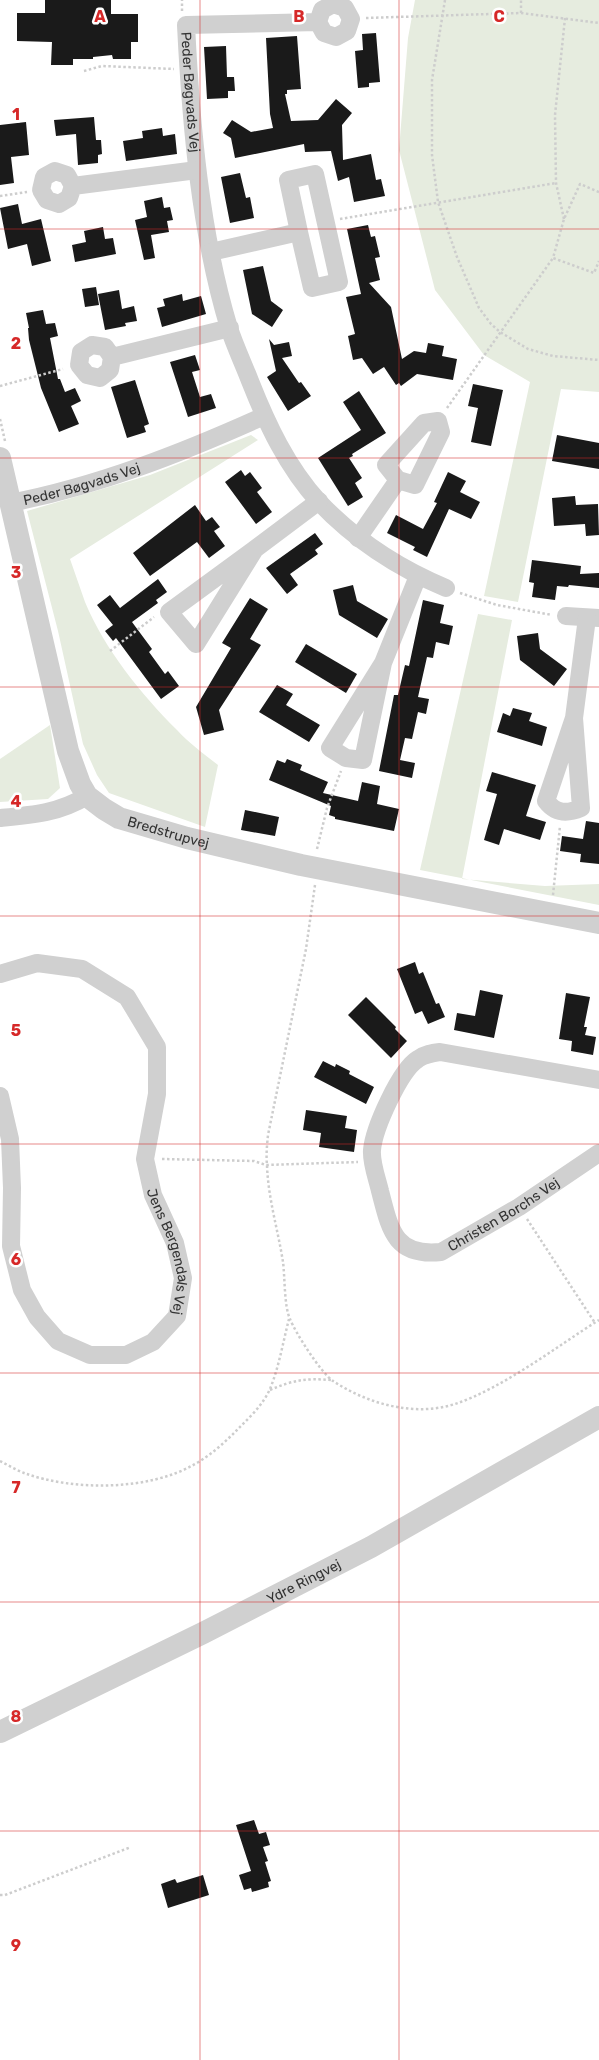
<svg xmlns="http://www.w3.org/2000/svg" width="599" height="2060" viewBox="0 0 599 2060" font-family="Rubik,sans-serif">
<rect width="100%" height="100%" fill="#fff"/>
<g fill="#e6ecdf">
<path d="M415 0H599V392L561 389 518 602 484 596 530 382 484 355 435 290 399 150 408 38Z"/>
<path d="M251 435 258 440 70 559C75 573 80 588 85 602 105 650 141 694 177 730 189 743 204 754 218 765L205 827 109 793 97 775 83 744 58 631 27 511 150 475Z"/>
<path d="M478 614 512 620 462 879 545 886 599 884V905L420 870Z"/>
<path d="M50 725 60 788 48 799 0 802V759Z"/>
</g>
<g fill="#1a1a1a">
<path d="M45 0H111V14H138V42H131V59H113L112 55 93 57V59H73V65H51L52 42 17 41V13H45Z"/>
<path d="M376 33 380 82 369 83V87L358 88 355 51 363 50 362 34Z"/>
<path d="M297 36 301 89 287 90V94H285L291 121 318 120 336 99 352 113 342 125 343 160 371 154 376 180 381 179 385 196 354 202 349 177 338 181 331 151 305 152 304 144 235 158 231 138 223 133 232 120 251 132 273 128 270 114 266 38Z"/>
<path d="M226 46 227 77H234L235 91H228V98L207 99 204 47Z"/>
<path d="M94 117 96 140H101L102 154 98 155V163L78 165 76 134 56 136 54 120Z"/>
<path d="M26 122 29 155 11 157 14 183 0 185V125Z"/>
<path d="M162 128 163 136 175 134 177 154 126 161 123 141 143 138 142 131Z"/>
<path d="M240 173 246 198 250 197 254 218 230 223 221 177Z"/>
<path d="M162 197 164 208 170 207 173 220 167 221 169 232 151 235 155 258 144 260 135 220 147 217 144 201Z"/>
<path d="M18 204 22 224 41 219 51 261 32 266 27 244 8 249 0 208Z"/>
<path d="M368 225 371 237 375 236 380 257 375 258 380 280 369 283 391 307 402 359 414 351 426 353 428 343 444 346 442 356 457 359 453 380 417 374 401 386 399 383 396 385 384 367 373 374 362 358 353 360 348 336 355 334 346 297 361 294 347 229Z"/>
<path d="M103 227 105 239 113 238 116 254 75 262 72 245 86 242 84 231Z"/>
<path d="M263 266 271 301 283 310 272 327 252 314 243 270Z"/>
<path d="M96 287 99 305 85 307 82 289Z"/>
<path d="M119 290 122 309 134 306 137 321 125 323 126 326 105 330 98 294Z"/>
<path d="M182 294 183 301 201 296 206 314 162 327 157 308 165 306 163 299Z"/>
<path d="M43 310 46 324 55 323 58 336 50 338 58 379H60L65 392 75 388 81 401 71 406 79 424 59 432 41 388 29 340 28 328H29L26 313Z"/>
<path d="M269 339 274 345 289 342 292 356 282 358 299 383 301 382 311 396 288 411 267 377 276 371Z"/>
<path d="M195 355 200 370 192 372 200 397 211 394 216 408 188 417 170 362Z"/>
<path d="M135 380 149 424 144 426 146 432 127 438 111 387Z"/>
<path d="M473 384 503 390 491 446 471 442 478 408 468 406Z"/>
<path d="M359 391 386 433 352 454 353 456 349 458 362 478 355 483 363 497 348 506 318 458 361 430 343 402Z"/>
<path d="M557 435 599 443V469L552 461Z"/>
<path d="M241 470 245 476 250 472 262 488 257 492 272 512 256 524 225 482Z"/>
<path d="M448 472 466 481 460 492 480 502 471 519 449 509 427 557 413 550 415 547 387 533 396 515 423 529 437 503 434 502Z"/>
<path d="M575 496 576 505 598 504 599 535 586 536 585 524 554 526 552 498Z"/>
<path d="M195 505 206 521 212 517 220 527 214 531 225 546 209 558 197 542 150 576 133 553Z"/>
<path d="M315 533 323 544 315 550 318 554 290 574 298 585 287 594 266 568Z"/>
<path d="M532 560 581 566 580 574 599 573V588L569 585 568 587 557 586 555 600 532 597 534 583 529 582Z"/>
<path d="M158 579 167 592 156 600 158 603 132 622 152 649 149 652 165 674 168 671 179 686 161 699 116 638 113 641 105 631 113 625 97 605 110 595 120 608Z"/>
<path d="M353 585 357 601 388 619 377 638 339 615 333 590Z"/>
<path d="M250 598 268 609 250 639 261 645 219 710 224 730 204 735 196 707 231 648 222 643Z"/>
<path d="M423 600 444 605 440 623 453 626 449 645 436 642 433 658 427 657 418 697 429 699 426 714 418 712 412 739 405 738 400 760 415 763 412 778 379 771 394 695H398L405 665 409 666Z"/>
<path d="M538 633 540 649 567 669 554 686 520 660 517 636Z"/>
<path d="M306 644 357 674 346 693 295 662Z"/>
<path d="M277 685 293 694 286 705 320 725 309 742 259 712Z"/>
<path d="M513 708 532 713 529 721 547 727 542 746 497 732 503 713 510 716Z"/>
<path d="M287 759 302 765 300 770 328 782 323 793 358 801 362 782 380 786 377 804 399 809 394 831 335 819V817L329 815 331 806 269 780 277 760 285 763Z"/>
<path d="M492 772 536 785 526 816 546 822 540 840 504 829 499 845 484 840 497 794 486 791Z"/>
<path d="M245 810 279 817 275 836 241 830Z"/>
<path d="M586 821 599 823V864L580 862 581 854 560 851 562 836 583 839Z"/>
<path d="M415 962 419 974 423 972 436 1004 439 1003 445 1017 428 1024 422 1011 415 1014 397 969Z"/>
<path d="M480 990 503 995 494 1038 454 1030 457 1013 475 1016Z"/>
<path d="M566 993 590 997 584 1027H587L585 1035 596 1037 593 1055 571 1051 572 1041 559 1039Z"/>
<path d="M366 997 396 1027 395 1029 407 1041 391 1058 348 1015Z"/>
<path d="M323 1061 335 1067 336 1064 350 1071 349 1074 374 1087 366 1104 314 1077Z"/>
<path d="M306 1110 347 1116 345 1128 357 1130 354 1152 319 1147 321 1133 303 1130Z"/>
<path d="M254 1820 259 1834 266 1832 270 1845 263 1847 268 1861 265 1862 271 1881 268 1882 269 1887 252 1892 251 1888 244 1890 239 1875 251 1871 236 1825Z"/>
<path d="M203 1875 209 1895 168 1908 161 1884 175 1879 177 1883Z"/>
</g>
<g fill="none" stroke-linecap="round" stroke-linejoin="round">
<g stroke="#cdcdcd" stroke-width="2.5" stroke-dasharray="2.5 2.5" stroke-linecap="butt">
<path d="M445 0 432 80V155L438 202 457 257 479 308 491 324 500 332 528 349 553 356 599 360"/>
<path d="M182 11V0"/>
<path d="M521 13V0"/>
<path d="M366 18 521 13 599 23"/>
<path d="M84 71 102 66 174 69"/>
<path d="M599 192 580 184 564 219 553 258 594 273 599 261"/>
<path d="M0 196 27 192"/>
<path d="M340 219 556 183"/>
<path d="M564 219 556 183 555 115 565 18"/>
<path d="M0 386 63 369"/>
<path d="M447 408 553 258"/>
<path d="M0 419 5 441"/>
<path d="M460 593 497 605 552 615"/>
<path d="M110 651 154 617"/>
<path d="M317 849 327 808 341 771"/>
<path d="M315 885 306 949 268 1135C267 1145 266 1155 267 1165 268 1198 278 1230 283 1262 285 1277 284 1306 290 1319 295 1332 321 1373 333 1381 368 1404 414 1417 455 1404 503 1388 556 1347 599 1320"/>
<path d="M553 895 560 826"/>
<path d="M162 1159 254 1161 266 1165 358 1162"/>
<path d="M527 1219 595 1323"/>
<path d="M270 1390C293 1380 306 1378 331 1380"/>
<path d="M0 1461C8 1465 16 1470 24 1473 73 1491 149 1491 195 1464 211 1455 224 1443 236 1431 248 1419 263 1405 270 1389 279 1367 283 1342 289 1319"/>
<path d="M0 1895H5L131 1847"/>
</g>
<g stroke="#d0d0d0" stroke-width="18">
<path id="s1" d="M318 22 322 10 333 4 345 8 351 19 347 31 336 37 324 33 318 22 186 25C191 125 200 232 229 328 235 346 243 363 250 381 267 424 287 467 319 502 355 540 398 568 446 588"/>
<path d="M73 186 67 175 55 171 44 177 41 190 47 200 59 204 69 198 73 186 197 170"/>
<path d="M211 252 299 232 288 180 315 174 339 282 312 288 299 232"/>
<path d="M112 357 105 347 92 345 81 352 79 365 87 375 100 378 110 370 112 357 230 328"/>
<path id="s2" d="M10 503C98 486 182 453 264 416"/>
<path d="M358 538 398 480 415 485 441 432 438 421 424 423 386 465 398 480"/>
<path d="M255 549 169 612 196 644 255 549 319 501"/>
<path d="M566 616 599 618"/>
<path d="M383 663 330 748 346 758 363 760 383 663 418 576"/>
<path d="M574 718 581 808C567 814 556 814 546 801L574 718 587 618"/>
<path d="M0 818C33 815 59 813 87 796"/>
<path id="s3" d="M0 974 37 963 82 969 127 997 157 1047V1094L145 1159 153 1195 175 1243 183 1278 177 1316 153 1342 126 1355H90L58 1341 37 1317 22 1290 11 1246 12 1188 10 1139 0 1096"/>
<path id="s4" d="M599 1080 440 1052C432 1053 425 1054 418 1059 400 1070 374 1128 372 1150 371 1163 377 1178 380 1191 390 1229 394 1257 441 1252L519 1207 599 1153"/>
</g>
<g stroke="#d0d0d0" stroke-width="22">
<path id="s5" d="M0 458 68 751 80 784 87 796 104 809 119 818 187 838 301 865 599 923"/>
<path id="s6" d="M0 1732 203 1633 371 1547 599 1417"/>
</g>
</g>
<path fill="none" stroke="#d62828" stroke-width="1" stroke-opacity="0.55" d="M200 0V2060M399 0V2060M0 229H599M0 458H599M0 687H599M0 916H599M0 1144H599M0 1373H599M0 1602H599M0 1831H599"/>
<g text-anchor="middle" stroke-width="5" stroke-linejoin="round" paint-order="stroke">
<g font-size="14" fill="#333" stroke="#fff">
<text dy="5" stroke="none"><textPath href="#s1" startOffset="300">Peder Bøgvads Vej</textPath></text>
<text dy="5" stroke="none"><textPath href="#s2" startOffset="74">Peder Bøgvads Vej</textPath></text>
<text dy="5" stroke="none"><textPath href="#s5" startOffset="440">Bredstrupvej</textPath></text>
<text dy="5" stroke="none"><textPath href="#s4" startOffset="502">Christen Borchs Vej</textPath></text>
<text dy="5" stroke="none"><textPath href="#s3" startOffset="405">Jens Bergendals Vej</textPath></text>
<text dy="5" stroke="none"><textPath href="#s6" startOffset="339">Ydre Ringvej</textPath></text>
</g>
</g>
<g font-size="16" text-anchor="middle" font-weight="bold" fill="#d62828" stroke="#fff" stroke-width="5" stroke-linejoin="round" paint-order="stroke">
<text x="100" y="22">A</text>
<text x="299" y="22">B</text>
<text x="499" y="22">C</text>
<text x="16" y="120">1</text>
<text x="16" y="349">2</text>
<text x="16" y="578">3</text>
<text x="16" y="807">4</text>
<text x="16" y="1036">5</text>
<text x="16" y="1265">6</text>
<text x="16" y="1493">7</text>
<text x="16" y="1722">8</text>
<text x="16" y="1951">9</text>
</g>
</svg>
